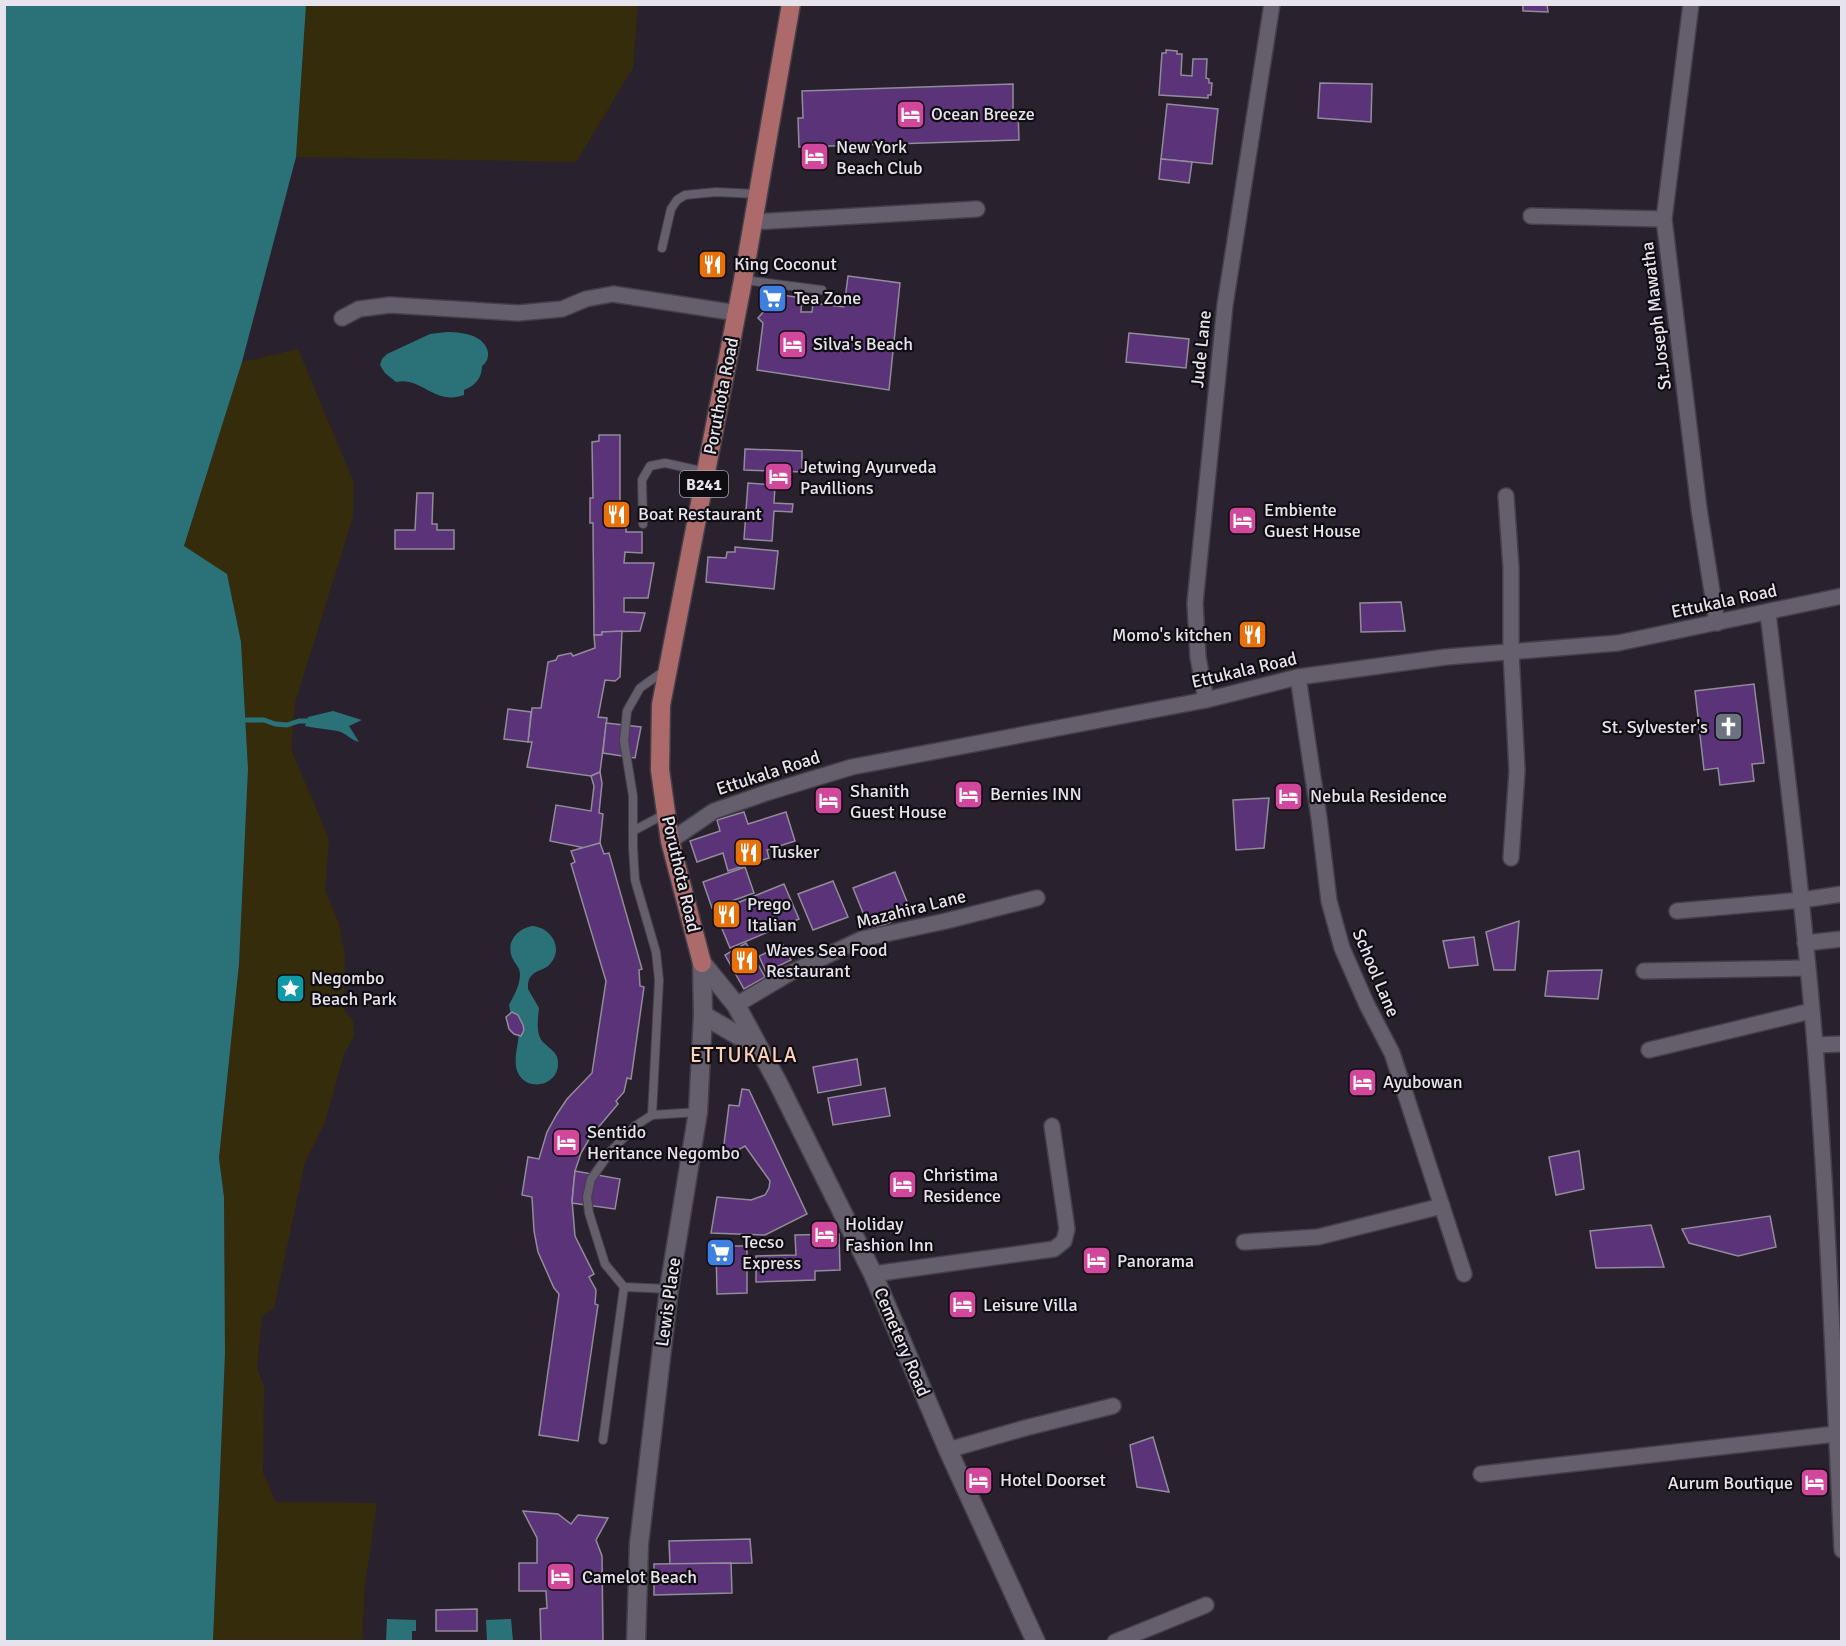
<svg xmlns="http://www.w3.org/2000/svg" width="1846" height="1646" viewBox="0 0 1846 1646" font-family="Signika,sans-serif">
<rect width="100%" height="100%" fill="#29222e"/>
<g fill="#352c0b">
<path d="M306 5H638L633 68 576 162 296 157Z"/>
<path d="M298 349 354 483 353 517 295 703 291 749 329 839 325 890 339 924 345 956 344 1011 353 1020 354 1036 344 1054 325 1122 305 1162 274 1308 262 1316 257 1369 264 1386 263 1473 276 1502 377 1503 365 1585 362 1641H213L225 1354 224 1197 219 1158 239 964 248 769 241 642 227 575 184 547 242 362Z"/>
</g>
<g fill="#2a7277">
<path d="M5 4 306 5 296 157 242 362 184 546 227 574 241 642 248 769 239 964 219 1158 224 1197 225 1354 213 1641H5Z"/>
<path d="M447 332C455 332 469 333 477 338 488 344 493 358 482 366 482 378 475 386 464 390V395C435 406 421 376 396 382L385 373 380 365 382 359 387 354 430 334Z"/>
<path d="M333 711 362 720 349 726 359 742C351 740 348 735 341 732 337 730 313 728 305 726L308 717Z"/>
<path d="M532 926C551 927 565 949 549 965 544 970 537 970 532 975 528 979 528 983 528 989L539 1008C538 1018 535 1035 544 1043 551 1050 559 1053 558 1065 557 1086 527 1092 518 1073 509 1054 530 1025 510 1011L509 1005C514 995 520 986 520 974 520 967 514 963 512 957 506 942 517 929 532 926Z"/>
<path d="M387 1619 416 1620V1631H412V1641H386Z"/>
<path d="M511 1619 513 1641H487L486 1620Z"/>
</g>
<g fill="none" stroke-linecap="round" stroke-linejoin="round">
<path stroke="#2a7277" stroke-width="5" d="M246 720H264L275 724 287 725 299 721H307"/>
</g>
<g fill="#5a3379" stroke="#928b9a" stroke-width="1.5">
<path d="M1523 4H1547L1548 12 1523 11Z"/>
<path d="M1166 50 1177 51V54H1182L1181 75 1192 76 1193 59H1207L1206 78 1209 79V83H1212L1211 95H1208V98L1159 95 1162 53H1166Z"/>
<path d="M1320 83 1372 84 1371 122 1318 118Z"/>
<path d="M1013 84V111H1018L1019 140 799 147 798 118H803L802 91Z"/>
<path d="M1167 104 1218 109 1212 164 1161 159Z"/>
<path d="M1161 159 1192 162 1189 183 1159 179Z"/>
<path d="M848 276 900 283 889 390 757 370 763 323 758 318 773 301 780 306 782 295 802 298 801 312H812L813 303 844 307Z"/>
<path d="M1129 333 1189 339 1186 368 1126 362Z"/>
<path d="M599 435H620V521L626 520V532H642V553L625 552 624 563H654L648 598H624V612L645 613 640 631 602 632V635H594L593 523H590V498H593L592 442 599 441Z"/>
<path d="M745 449 802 451V472L744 470Z"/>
<path d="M748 483 775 485 774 503 793 504 792 512 774 511 772 541 744 539Z"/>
<path d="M417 493H433L432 524H437V530H454V549H395V530H415Z"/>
<path d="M735 547 778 551 774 589 706 582 708 557 726 558 727 552H735Z"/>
<path d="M1401 602 1405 631 1361 632 1360 603Z"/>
<path d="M622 631 620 677 615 681 605 680 598 717 607 718 600 772 591 776 527 767 532 742H528L532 708H541L548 662 556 660 558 656 571 653 573 656 595 648 594 635H602V632Z"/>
<path d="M1754 684 1764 763 1752 764 1754 781 1720 785 1718 768 1704 770 1695 691Z"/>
<path d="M508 709 531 712 528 742 504 739Z"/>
<path d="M606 723 641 727 635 758 603 753Z"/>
<path d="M600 772 602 783 599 813 603 814 600 843 585 848 550 841 556 805 591 811 594 786 591 776Z"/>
<path d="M1269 798 1264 848 1236 850 1233 800Z"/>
<path d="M744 812 748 824 786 812 795 841 767 850 769 858 728 871 723 853 697 862 690 841 720 831 717 820Z"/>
<path d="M600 843 604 854 609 853 642 969 639 970 640 986 644 987 631 1079 627 1078 624 1092 616 1101 618 1104 591 1136 581 1153 575 1171 572 1200 575 1236 594 1274 589 1277 596 1290 595 1304 598 1305 578 1441 539 1435 559 1294 554 1288 538 1252 534 1231 532 1197 522 1195 528 1157 539 1159 547 1132 557 1114 567 1099 592 1073 606 981 571 864 575 862 571 851Z"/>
<path d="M745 867 754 893 712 908 703 882Z"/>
<path d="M895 872 912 914 870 930 853 888Z"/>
<path d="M833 881 848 917 813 930 798 894Z"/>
<path d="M784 884 799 919 730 948 715 912Z"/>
<path d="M1519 921 1515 970H1494L1486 932Z"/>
<path d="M1474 937 1478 965 1449 968 1443 941Z"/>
<path d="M746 943 765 977 744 989 725 955Z"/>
<path d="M783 945 791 960 766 972 759 956Z"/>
<path d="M1602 970 1598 999 1545 996 1548 971Z"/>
<path d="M512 1012 518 1015 523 1025 524 1030 521 1036 514 1034 509 1029 506 1017Z"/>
<path d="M857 1059 861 1085 818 1093 813 1067Z"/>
<path d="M885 1088 890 1116 833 1125 828 1098Z"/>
<path d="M742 1089 749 1090 807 1214 765 1235 711 1233 717 1197 751 1200 765 1195 769 1188 770 1181 745 1146 733 1153 723 1152 729 1105 739 1106Z"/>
<path d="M1579 1151 1584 1189 1556 1195 1549 1157Z"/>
<path d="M575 1171 620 1179 615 1209 572 1203Z"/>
<path d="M1770 1216 1776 1247 1738 1256 1689 1243 1682 1229Z"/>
<path d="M1651 1225 1664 1267 1596 1268 1590 1231Z"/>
<path d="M839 1234 840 1270 815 1271V1280L756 1282V1256L796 1255 795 1235Z"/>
<path d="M716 1246H747V1293L717 1294Z"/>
<path d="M1153 1437 1169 1492 1137 1487 1130 1445Z"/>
<path d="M523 1511 558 1514 571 1524 578 1515 608 1518 596 1540 602 1556 603 1642H541L540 1609 547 1608 546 1591H519V1563H537V1538Z"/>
<path d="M750 1539 752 1563 670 1564 669 1541Z"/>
<path d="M731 1563 732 1593 654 1595V1564Z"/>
<path d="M477 1609V1631H436V1610Z"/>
</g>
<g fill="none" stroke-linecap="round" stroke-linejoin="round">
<defs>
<g id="lane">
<path d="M662 248 671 209 677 200 685 195 716 192 757 194"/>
<path d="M744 280 822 290"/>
<path d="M643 524 642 480 650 466 665 463 706 472"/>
<path d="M633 831 665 814"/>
<path d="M652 1115 659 980 656 952 635 880 633 848V796L624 741 627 711 640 688 664 671"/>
<path d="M669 1289 624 1287 605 1264 589 1213 587 1197 591 1179 611 1151 635 1126 652 1115 698 1112"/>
<path d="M603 1440 624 1287"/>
</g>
<g id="street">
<path d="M1691 4 1664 219 1699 509 1717 623"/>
<path d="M1531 216 1664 219"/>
<path d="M752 222 977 209"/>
<path d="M342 318 359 309 390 305 518 313 562 309 586 299 613 294 737 313"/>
<path d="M1506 496 1511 568V652L1517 771 1511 858"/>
<path d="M1768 613C1785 757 1803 900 1815 1045 1828 1213 1834 1381 1842 1550"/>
<path d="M1298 677 1319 818 1329 901 1342 948 1367 1005 1392 1053 1464 1274"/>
<path d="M1206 700 1198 657 1195 603 1225 305 1272 4"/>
<path d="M670 841 714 811 769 792 852 767 1206 700 1298 677 1446 657 1618 643 1842 596"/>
<path d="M1677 911 1802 900 1842 894"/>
<path d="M1805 943 1842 939"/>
<path d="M1644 971 1807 968"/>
<path d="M736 1005 790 973 862 939 946 921 1037 898"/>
<path d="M1815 1045 1842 1044"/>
<path d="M1649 1050 1811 1011"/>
<path d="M1244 1242 1318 1237 1442 1206"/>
<path d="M873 1274 1054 1249 1064 1241 1067 1229 1052 1126"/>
<path d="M948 1450 1025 1428 1113 1406"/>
<path d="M1481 1474 1836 1434"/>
<path d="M1115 1642 1206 1605"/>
</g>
<g id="secondary">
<path d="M702 963 736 1005 778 1083 873 1274 948 1450 1036 1642"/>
<path d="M703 1015 758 1047"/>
<path d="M636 1642 639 1544 669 1289 698 1112 703 1015 702 963"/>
</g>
<path id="primary" d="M702 963 670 841 660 770 661 705 743 280 791 4"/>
</defs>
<use href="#lane" stroke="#444049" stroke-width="10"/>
<use href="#street" stroke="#444049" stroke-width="18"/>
<use href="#secondary" stroke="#444049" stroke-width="21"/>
<use href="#primary" stroke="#444049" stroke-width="21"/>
<use href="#lane" stroke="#655e6c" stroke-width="8"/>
<use href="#street" stroke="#655e6c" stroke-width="15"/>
<use href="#secondary" stroke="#655e6c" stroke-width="18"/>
<use href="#primary" stroke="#ad6a6b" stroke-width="18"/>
</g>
<defs>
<symbol id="hotel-square" viewBox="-11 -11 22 22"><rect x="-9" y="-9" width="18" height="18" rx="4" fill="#d1479c" stroke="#100d12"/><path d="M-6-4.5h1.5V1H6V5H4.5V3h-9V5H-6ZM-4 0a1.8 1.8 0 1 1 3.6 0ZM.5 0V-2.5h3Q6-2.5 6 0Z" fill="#fff"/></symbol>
<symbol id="restaurant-square" viewBox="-11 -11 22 22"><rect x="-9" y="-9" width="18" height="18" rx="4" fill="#e8710a" stroke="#100d12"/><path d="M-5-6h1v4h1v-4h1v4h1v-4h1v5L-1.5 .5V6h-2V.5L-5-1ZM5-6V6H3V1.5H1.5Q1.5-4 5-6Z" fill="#fff"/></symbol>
<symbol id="supermarket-square" viewBox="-11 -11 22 22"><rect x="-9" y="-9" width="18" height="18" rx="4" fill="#3f7fe0" stroke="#100d12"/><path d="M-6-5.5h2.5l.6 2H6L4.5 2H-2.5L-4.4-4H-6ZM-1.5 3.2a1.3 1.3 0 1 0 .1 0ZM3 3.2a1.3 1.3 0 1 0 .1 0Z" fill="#fff"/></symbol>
<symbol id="church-square" viewBox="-11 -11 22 22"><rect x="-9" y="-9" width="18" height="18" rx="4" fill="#6b7280" stroke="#100d12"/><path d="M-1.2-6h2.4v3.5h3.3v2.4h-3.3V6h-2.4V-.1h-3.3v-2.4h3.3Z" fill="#fff"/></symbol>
<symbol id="sight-square" viewBox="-11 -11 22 22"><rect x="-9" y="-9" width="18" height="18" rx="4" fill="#0f9aa8" stroke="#100d12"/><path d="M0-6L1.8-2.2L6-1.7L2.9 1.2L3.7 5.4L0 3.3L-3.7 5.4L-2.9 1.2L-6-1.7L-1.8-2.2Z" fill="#fff"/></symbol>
</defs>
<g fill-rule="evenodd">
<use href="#hotel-square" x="894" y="98" width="33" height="33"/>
<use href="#hotel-square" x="798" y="140" width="33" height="33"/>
<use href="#restaurant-square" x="696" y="248" width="33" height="33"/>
<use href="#supermarket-square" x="756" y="282" width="33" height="33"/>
<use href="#hotel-square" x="776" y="328" width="33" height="33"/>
<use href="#hotel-square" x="762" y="460" width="33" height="33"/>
<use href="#restaurant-square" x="600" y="498" width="33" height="33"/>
<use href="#hotel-square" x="1226" y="504" width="33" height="33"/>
<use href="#restaurant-square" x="1236" y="618" width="33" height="33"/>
<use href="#church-square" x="1712" y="710" width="33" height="33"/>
<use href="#hotel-square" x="952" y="778" width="33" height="33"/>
<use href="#hotel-square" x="1272" y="780" width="33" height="33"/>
<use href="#hotel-square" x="812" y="784" width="33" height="33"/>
<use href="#restaurant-square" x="732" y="836" width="33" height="33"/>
<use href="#restaurant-square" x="710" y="898" width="33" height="33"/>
<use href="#restaurant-square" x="728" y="944" width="33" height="33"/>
<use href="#sight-square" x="274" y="972" width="33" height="33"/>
<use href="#hotel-square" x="1346" y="1066" width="33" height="33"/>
<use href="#hotel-square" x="550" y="1126" width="33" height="33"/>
<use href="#hotel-square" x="886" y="1168" width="33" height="33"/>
<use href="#hotel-square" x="808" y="1218" width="33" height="33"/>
<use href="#supermarket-square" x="704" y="1236" width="33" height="33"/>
<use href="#hotel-square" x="1080" y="1244" width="33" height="33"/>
<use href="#hotel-square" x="946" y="1288" width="33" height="33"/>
<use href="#hotel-square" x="962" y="1464" width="33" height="33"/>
<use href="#hotel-square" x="1798" y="1466" width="33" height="33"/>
<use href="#hotel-square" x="544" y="1560" width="33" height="33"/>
</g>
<g text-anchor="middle" stroke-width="4.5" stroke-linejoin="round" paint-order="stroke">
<rect fill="#100d12" stroke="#a6a3ab" stroke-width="1.5" x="680" y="471" width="48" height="26" rx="4.5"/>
<g font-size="16" font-weight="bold" fill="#e7e3ec">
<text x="704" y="490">B241</text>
</g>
<g font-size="18" fill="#e7e3ec" stroke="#100d12" text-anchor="start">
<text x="931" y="120">Ocean Breeze</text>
<text x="836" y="153">New York<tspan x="836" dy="21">Beach Club</tspan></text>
<text x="734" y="270">King Coconut</text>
<text x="794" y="304">Tea Zone</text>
<text x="813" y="350">Silva's Beach</text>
<text x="800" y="473">Jetwing Ayurveda<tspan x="800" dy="21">Pavillions</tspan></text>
<text x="1264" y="516">Embiente<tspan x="1264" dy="21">Guest House</tspan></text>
<text x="638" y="520">Boat Restaurant</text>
<text x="1232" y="641" text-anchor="end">Momo's kitchen</text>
<text x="1708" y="733" text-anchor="end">St. Sylvester's</text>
<text x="850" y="797">Shanith<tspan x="850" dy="21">Guest House</tspan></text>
<text x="990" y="800">Bernies INN</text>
<text x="1310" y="802">Nebula Residence</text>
<text x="770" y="858">Tusker</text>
<text x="747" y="910">Prego<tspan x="747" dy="21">Italian</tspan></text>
<text x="766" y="956">Waves Sea Food<tspan x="766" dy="21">Restaurant</tspan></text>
<text x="311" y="984">Negombo<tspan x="311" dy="21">Beach Park</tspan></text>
<text x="1383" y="1088">Ayubowan</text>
<text x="587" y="1138">Sentido<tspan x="587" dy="21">Heritance Negombo</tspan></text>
<text x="923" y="1181">Christima<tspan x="923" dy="21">Residence</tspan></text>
<text x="845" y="1230">Holiday<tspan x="845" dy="21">Fashion Inn</tspan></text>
<text x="742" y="1248">Tecso<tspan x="742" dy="21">Express</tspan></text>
<text x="1117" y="1267">Panorama</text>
<text x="983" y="1311">Leisure Villa</text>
<text x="1000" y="1486">Hotel Doorset</text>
<text x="1793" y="1489" text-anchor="end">Aurum Boutique</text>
<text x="582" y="1583">Camelot Beach</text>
</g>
<g font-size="18" fill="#e7e3ec" stroke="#100d12">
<text transform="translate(1656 316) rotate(-97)" y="6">St.Joseph Mawatha</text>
<text transform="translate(1201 349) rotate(-84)" y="6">Jude Lane</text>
<text transform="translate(721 396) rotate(-79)" y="6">Poruthota Road</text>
<text transform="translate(1724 601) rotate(-12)" y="6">Ettukala Road</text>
<text transform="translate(1244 670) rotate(-13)" y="6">Ettukala Road</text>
<text transform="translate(768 773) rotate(-18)" y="6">Ettukala Road</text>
<text transform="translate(681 874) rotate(77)" y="6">Poruthota Road</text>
<text transform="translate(911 909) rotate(-14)" y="6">Mazahira Lane</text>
<text transform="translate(1376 973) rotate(67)" y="6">School Lane</text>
<text transform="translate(668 1302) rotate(-82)" y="6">Lewis Place</text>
<text transform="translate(902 1342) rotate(67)" y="6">Cemetery Road</text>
</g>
<g font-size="21" letter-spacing="1.5" fill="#fdd0b9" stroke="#100d12">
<text x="744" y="1062">ETTUKALA</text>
</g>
</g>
<rect width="1846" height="1646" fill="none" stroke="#e7e3ec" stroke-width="12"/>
</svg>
